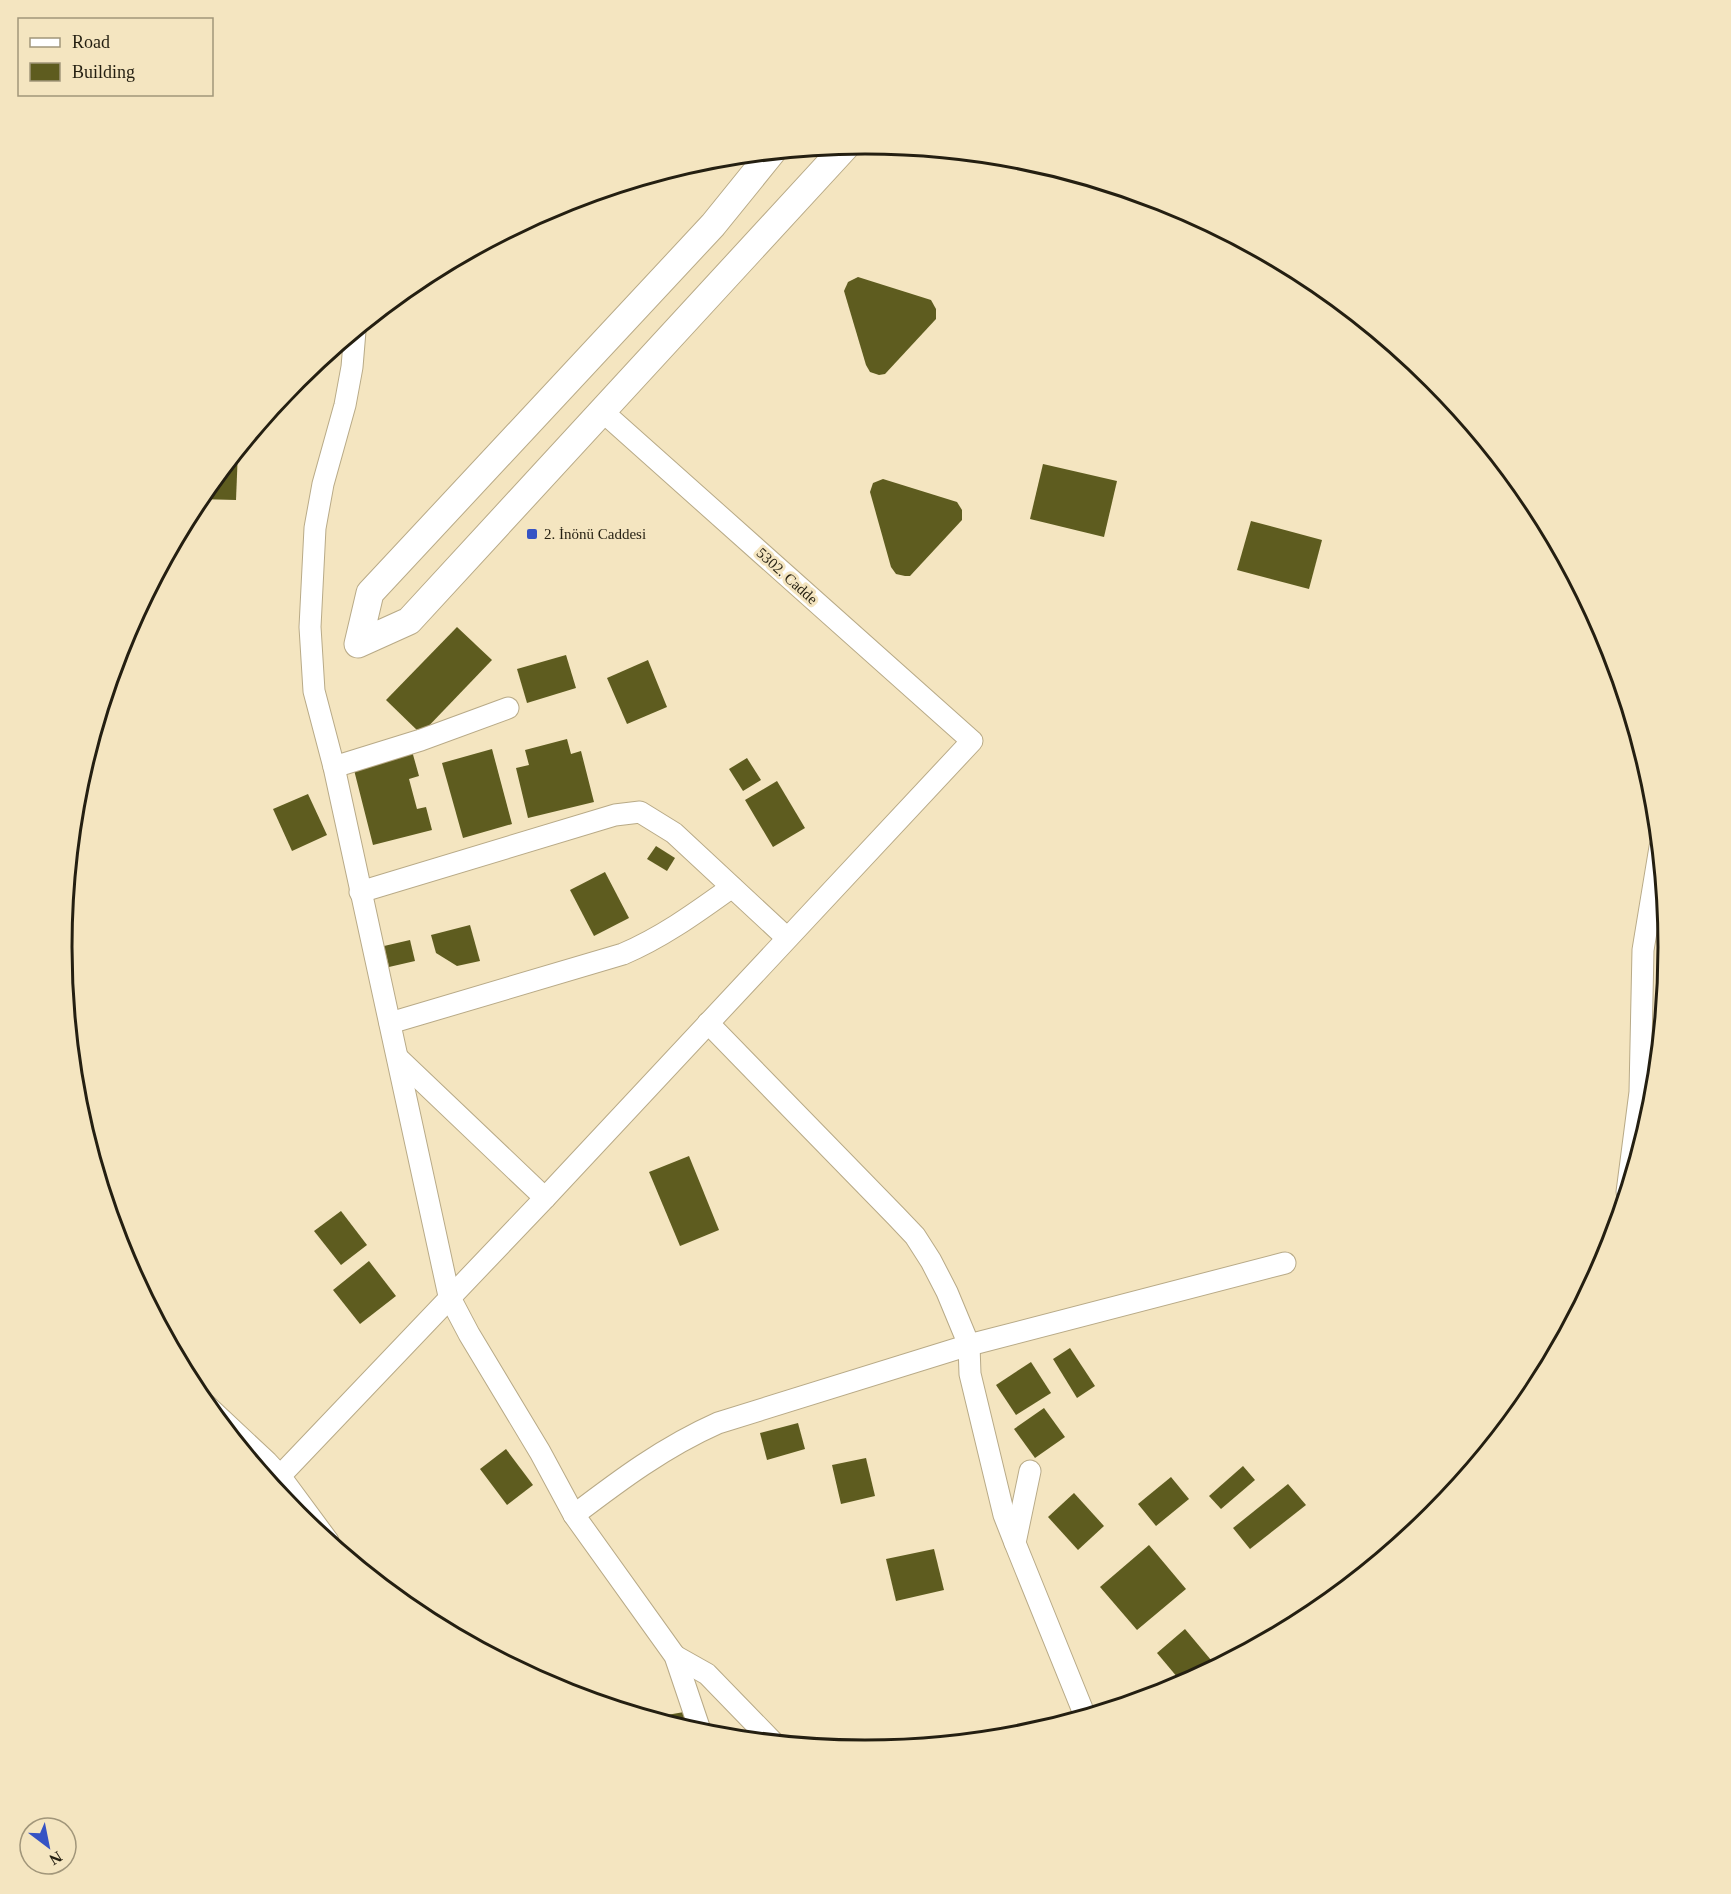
<svg xmlns="http://www.w3.org/2000/svg" width="1731" height="1894" viewBox="0 0 1731 1894" font-family="'Times New Roman',serif">
<rect width="100%" height="100%" fill="#f4e5c0"/>
<g fill="#5e5c1f">
<path d="M858 277 931 300 936 309V319L885 374 879 375 870 372 866 365 844 291 848 282Z"/>
<path d="M238 450 236 500 198 499 214 479Z"/>
<path d="M1043 464 1117 481 1104 537 1030 519Z"/>
<path d="M883 479 957 502 962 510V520L910 576H905L896 574 891 567 870 492 873 483Z"/>
<path d="M1251 521 1322 540 1309 589 1237 570Z"/>
<path d="M457 627 492 660 421 734 386 700Z"/>
<path d="M566 655 576 688 527 703 517 669Z"/>
<path d="M648 660 667 707 627 724 607 678Z"/>
<path d="M567 739 571 754 581 751 594 802 528 818 516 768 529 765 525 750Z"/>
<path d="M492 749 512 824 463 838 442 763Z"/>
<path d="M412 751 419 776 409 779 417 809 426 807 432 830 373 845 353 766Z"/>
<path d="M747 758 761 780 743 791 729 769Z"/>
<path d="M777 781 805 828 773 847 745 800Z"/>
<path d="M308 794 327 835 292 851 273 809Z"/>
<path d="M656 846 675 858 667 871 647 859Z"/>
<path d="M605 872 629 918 594 936 570 890Z"/>
<path d="M470 925 480 961 457 966 436 953 431 935Z"/>
<path d="M410 940 415 961 389 967 384 946Z"/>
<path d="M689 1156 719 1230 680 1246 649 1172Z"/>
<path d="M341 1211 367 1245 341 1265 314 1231Z"/>
<path d="M369 1261 396 1296 360 1324 333 1290Z"/>
<path d="M1070 1348 1095 1386 1077 1398 1053 1359Z"/>
<path d="M1031 1362 1051 1393 1016 1415 996 1385Z"/>
<path d="M1044 1408 1065 1437 1035 1458 1014 1429Z"/>
<path d="M798 1423 805 1449 767 1460 760 1433Z"/>
<path d="M506 1449 533 1485 507 1505 480 1469Z"/>
<path d="M866 1458 875 1496 841 1504 832 1465Z"/>
<path d="M1243 1466 1255 1480 1221 1509 1209 1496Z"/>
<path d="M1171 1477 1189 1499 1156 1526 1138 1504Z"/>
<path d="M1288 1484 1306 1505 1250 1549 1233 1528Z"/>
<path d="M1074 1493 1104 1526 1078 1550 1048 1517Z"/>
<path d="M1149 1545 1186 1589 1137 1630 1100 1587Z"/>
<path d="M934 1549 944 1590 896 1601 886 1559Z"/>
<path d="M1185 1629 1211 1660 1183 1684 1157 1653Z"/>
<path d="M684 1712 687 1729 650 1718Z"/>
</g>
<g fill="none" stroke-linecap="round" stroke-linejoin="round">
<defs>
<g id="minor">
<path d="M355 331 352 367 345 405 323 484 315 528 310 627 314 691 334 767 449 1296 469 1334 540 1452 574 1515 675 1656 701 1733"/>
<path d="M334 767 421 740 508 708"/>
<path d="M360 892 615 815 640 812 674 833 787 938"/>
<path d="M390 1023 623 954C663 937 697 912 732 887"/>
<path d="M708 1023 896 1216 915 1236 931 1261 947 1292 969 1345 970 1374 1004 1515 1015 1543"/>
<path d="M398 1058 545 1198"/>
<path d="M1627 1192 1640 1092 1643 950 1660 847"/>
<path d="M205 1404 267 1462 280 1476 545 1198 972 741 602 411"/>
<path d="M1030 1471 1015 1543 1085 1716"/>
<path d="M280 1476 328 1541"/>
<path d="M574 1515C620 1480 664 1447 718 1423L969 1345 1285 1263"/>
<path d="M675 1656 707 1674 773 1742"/>
</g>
<path id="major" d="M772 152 713 225 370 593 358 644 409 621 847 145"/>
</defs>
<use href="#minor" stroke="#b8aa87" stroke-width="23"/>
<use href="#major" stroke="#b8aa87" stroke-width="29"/>
<use href="#minor" stroke="#fff" stroke-width="21"/>
<use href="#major" stroke="#fff" stroke-width="27"/>
</g>
<rect fill="#3653c4" stroke="#f4e5c0" stroke-width="2" x="526" y="528" width="12" height="12" rx="3"/>
<g text-anchor="middle" stroke-width="6" stroke-linejoin="round" paint-order="stroke">
<g font-size="15" fill="#241f11" stroke="#f4e5c0" text-anchor="start">
<text x="544" y="539">2. İnönü Caddesi</text>
</g>
<g font-size="15" fill="#241f11" stroke="#f4e5c0">
<text transform="translate(787 576) rotate(42)" y="5">5302. Cadde</text>
</g>
</g>
<path d="M0 0H1731V1894H0ZM72 947a793 793 0 1 1 1586 0a793 793 0 1 1-1586 0Z" fill="#f4e5c0" fill-rule="evenodd"/>
<path fill="none" stroke="#241f11" stroke-width="3" d="M72 947a793 793 0 1 1 1586 0a793 793 0 1 1-1586 0Z"/>
<rect x="18" y="18" width="195" height="78" fill="#f4e5c0" stroke="#a1967a" stroke-width="1.5"/>
<rect x="30" y="38" width="30" height="9" fill="#ffffff" stroke="#a1967a" stroke-width="1.5"/>
<text x="72" y="48" font-size="18" fill="#241f11">Road</text>
<rect x="30" y="63" width="30" height="18" fill="#5e5c1f" stroke="#a1967a" stroke-width="1.5"/>
<text x="72" y="78" font-size="18" fill="#241f11">Building</text>
<g transform="translate(48 1846) rotate(148)"><circle r="28" fill="#f4e5c0" stroke="#a1967a" stroke-width="1.5"/>
<path d="M0-4.5L10 22L0 15L-10 22Z" fill="#3653c4"/>
<text y="-9" font-size="16" font-weight="bold" text-anchor="middle" fill="#241f11">N</text>
</g>
</svg>
